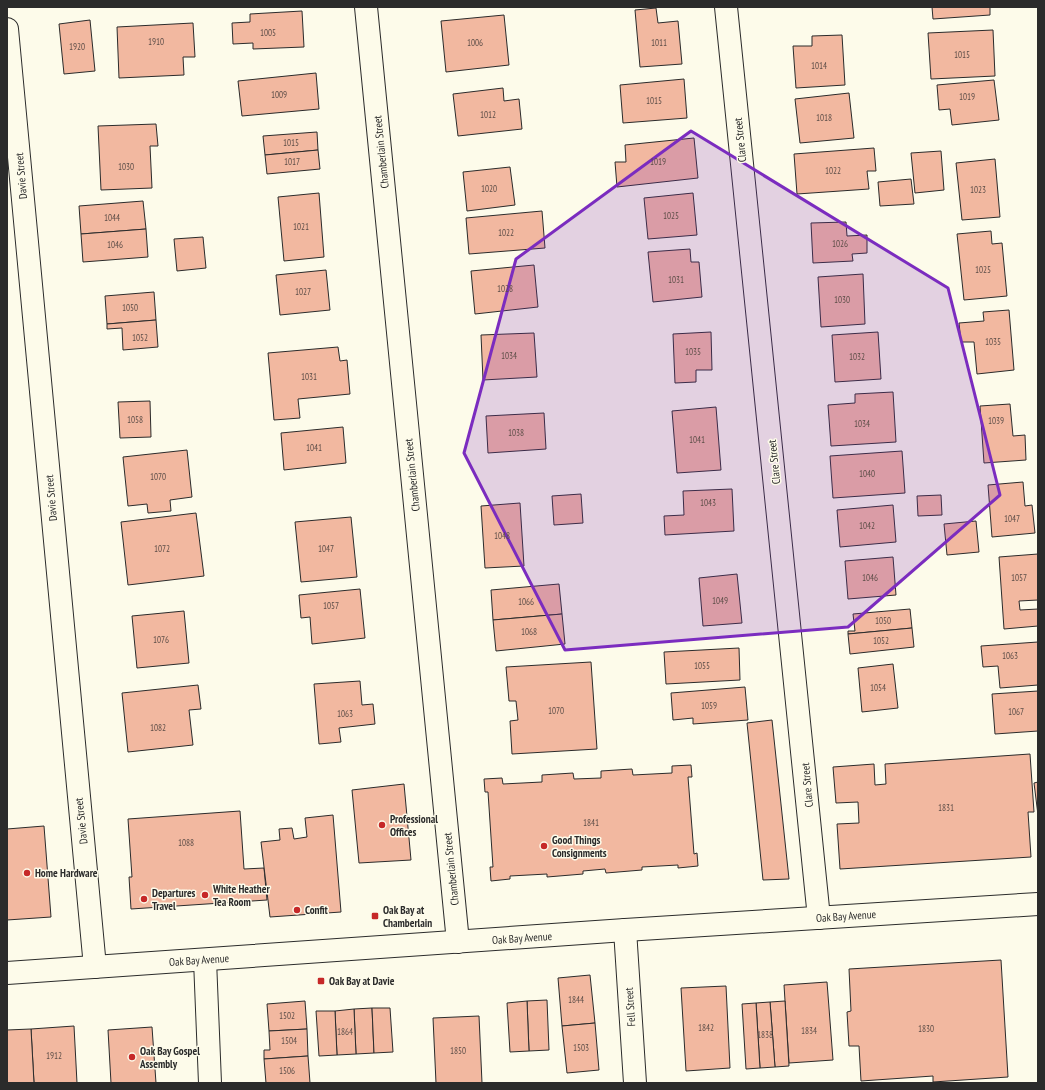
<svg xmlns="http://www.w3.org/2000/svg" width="1045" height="1090" viewBox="0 0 1045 1090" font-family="'PT Sans Narrow',sans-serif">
<rect width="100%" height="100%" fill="#fdfbea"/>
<g fill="#f2b8a0" stroke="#2b2b2b">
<path d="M932 7H990V15L933 19Z"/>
<path d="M656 8 658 23 678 21 682 64 640 67 635 10Z"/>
<path d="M302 11 304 47 253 49V43L233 44 232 23 250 22V14Z"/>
<path d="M504 15 509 65 446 72 441 21Z"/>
<path d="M90 20 95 71 64 74 59 24Z"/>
<path d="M193 23 195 57H183L184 75 119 78 117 27Z"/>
<path d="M993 30 995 76 931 79 928 33Z"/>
<path d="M842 35 845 85 796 88 793 46H812V36Z"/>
<path d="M316 73 319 109 242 116 238 81Z"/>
<path d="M684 79 687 118 623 123 620 85Z"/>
<path d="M994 80 999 120 952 125 950 109 939 110 937 85Z"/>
<path d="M503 88 504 101 519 99 522 129 458 136 453 94Z"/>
<path d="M849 93 854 138 800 143 795 99Z"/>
<path d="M156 124 158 146H150L152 188 101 190 98 126Z"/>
<path d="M317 132 318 150 265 155 263 136Z"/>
<path d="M694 138 698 178 617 187 615 162H626L625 145Z"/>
<path d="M874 148 876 171H867L869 189 797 194 794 154Z"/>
<path d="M318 150 320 169 267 174 265 155Z"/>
<path d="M941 151 944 190 915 193 911 153Z"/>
<path d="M995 159 1000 217 962 220 956 163Z"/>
<path d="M510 167 515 205 467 211 463 172Z"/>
<path d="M911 179 914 204 880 206 878 182Z"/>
<path d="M319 193 324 257 284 261 278 197Z"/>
<path d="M693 193 697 235 648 239 644 198Z"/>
<path d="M143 201 146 229 81 234 79 206Z"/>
<path d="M542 211 545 248 469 254 466 218Z"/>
<path d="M846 222 847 236 867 235V253L852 254 853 261 813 263 811 223Z"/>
<path d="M146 229 148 257 83 262 81 234Z"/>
<path d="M991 231 992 244 1002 243 1007 296 964 300 957 234Z"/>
<path d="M203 237 206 268 177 271 174 239Z"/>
<path d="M690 249 691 262H699L702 297 653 302 648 252Z"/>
<path d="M534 265 538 307 475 314 471 271Z"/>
<path d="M326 270 330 310 280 315 276 275Z"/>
<path d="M863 274 865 324 821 327 818 277Z"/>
<path d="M154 292 156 320 107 324 105 296Z"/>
<path d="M1009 310 1014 370 977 374 974 342H961L959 323 984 321 983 312Z"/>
<path d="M156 320 158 347 123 350 122 328 107 329V324Z"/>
<path d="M711 332 712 370H696V382L675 383 673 334Z"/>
<path d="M878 332 881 379 835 382 832 335Z"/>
<path d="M534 333 537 377 483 380 481 335Z"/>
<path d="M338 347 340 361 347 360 350 394 298 399 300 418 274 420 268 353Z"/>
<path d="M893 392 896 442 831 446 828 405 855 403V394Z"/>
<path d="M150 401 151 437 120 438 118 402Z"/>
<path d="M1010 404 1013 436 1025 435 1026 460 984 463 980 406Z"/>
<path d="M716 407 721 470 677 473 672 411Z"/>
<path d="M544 413 546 449 488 453 486 416Z"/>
<path d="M343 427 346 463 284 470 281 433Z"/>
<path d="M187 450 192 497 170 500 171 511 148 513 147 504 128 506 123 457Z"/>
<path d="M902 451 905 493 833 498 830 456Z"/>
<path d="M1023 482 1025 506 1032 505 1035 533 992 537 988 485Z"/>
<path d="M732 489 734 531 665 535 664 516 684 515 683 491Z"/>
<path d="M581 494 583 523 554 525 552 496Z"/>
<path d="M941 495 942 515 918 516 917 496Z"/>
<path d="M520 503 524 566 485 568 481 506Z"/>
<path d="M893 505 896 542 840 547 837 510Z"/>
<path d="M196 513 204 576 128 585 121 522Z"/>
<path d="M351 517 357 577 301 582 295 522Z"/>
<path d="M976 521 979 552 947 555 944 524Z"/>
<path d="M1038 554V600L1019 601 1020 610 1038 609V626L1004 629 999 557Z"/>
<path d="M893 557 896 595 848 599 845 561Z"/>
<path d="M737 574 742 623 703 626 699 578Z"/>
<path d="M559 584 562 614 493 620 491 590Z"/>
<path d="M360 589 365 638 312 644 310 617 301 618 299 595Z"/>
<path d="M910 609 912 628 848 634V631H855L853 614Z"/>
<path d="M184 611 189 663 137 668 132 616Z"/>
<path d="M562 614 565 644 496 651 493 620Z"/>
<path d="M912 628 914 647 850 654 848 634Z"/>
<path d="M1038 642V685L1000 688 998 666 983 667 981 646Z"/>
<path d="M739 648 740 680 666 684 664 652Z"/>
<path d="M591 662 597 749 512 754 510 721 518 720 516 701H509L506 667Z"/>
<path d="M893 664 898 708 862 712 858 668Z"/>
<path d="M360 681 362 705 373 704 375 724 339 728 341 742 319 744 314 684Z"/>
<path d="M198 685 201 709 189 710 193 745 128 752 122 693Z"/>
<path d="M745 687 748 720 693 724V718L673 720 671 693Z"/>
<path d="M1038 691V731L995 734 992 694Z"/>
<path d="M772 720 789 879 763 880 747 723Z"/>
<path d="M1030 754 1034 812H1028L1031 857 840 869 837 824 859 823 858 802 836 803 833 767 874 764 875 785 886 784 885 764Z"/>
<path d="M691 765 692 777H688L694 854 697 853 698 866 678 868V865L642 867V870L606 873 605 869 583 871V874L547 877V874L510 876V879L491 881 490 867H493L488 792H485L484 779 502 778 503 784 542 782V775L573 773 574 779 601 778V771L632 769 633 775 672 773V766Z"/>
<path d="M1038 782V815L1034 783Z"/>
<path d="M404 784 411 860 359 863 352 790Z"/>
<path d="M240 811 244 869 264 868 267 900 131 909 129 877H132L128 819Z"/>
<path d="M333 815 341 912 270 917 261 842 280 840 279 829 292 828 294 839 307 837 305 818Z"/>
<path d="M44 826 51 917 7 920V829Z"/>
<path d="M1001 960 1008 1077 933 1082V1076L861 1081 859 1046H849L847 1012 851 1011 849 969Z"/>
<path d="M590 975 595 1023 562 1026 558 978Z"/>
<path d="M827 982 833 1060 789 1063 784 985Z"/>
<path d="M726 986 730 1068 686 1071 681 988Z"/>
<path d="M547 1000 549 1050 529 1051 527 1001Z"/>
<path d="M305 1001 307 1029 269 1031 267 1004Z"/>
<path d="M527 1001 529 1051 510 1052 507 1003Z"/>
<path d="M785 1001 789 1066 775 1067 770 1002Z"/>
<path d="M770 1002 775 1067 760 1068 756 1003Z"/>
<path d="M756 1003 760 1068 746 1069 742 1004Z"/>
<path d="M372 1008 374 1053 356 1054 354 1009Z"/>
<path d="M372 1008H390L393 1052 374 1053Z"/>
<path d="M354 1009 356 1054 337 1055 335 1011Z"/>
<path d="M316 1011H335L337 1055 319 1056Z"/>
<path d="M479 1016 482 1083H436L433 1018Z"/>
<path d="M595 1023 599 1070 567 1073 562 1026Z"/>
<path d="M74 1026 77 1083H34L31 1029Z"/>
<path d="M152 1027 156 1083H111L108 1030Z"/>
<path d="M31 1029 34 1083H7V1030Z"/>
<path d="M307 1029 308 1056 264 1059V1050H270L269 1031Z"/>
<path d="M308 1056 310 1083H266L264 1059Z"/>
</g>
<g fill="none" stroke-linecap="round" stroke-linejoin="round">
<defs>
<g id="minor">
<path d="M366 7 458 942"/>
<path d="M726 7 819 918"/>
<path d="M7 29 95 967"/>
<path d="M625 930 635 1083"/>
<path d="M205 960 210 1083"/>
</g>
<path id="major" d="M7 973 625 930 1038 904"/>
</defs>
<use href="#minor" stroke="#2b2b2b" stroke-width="24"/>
<use href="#major" stroke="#2b2b2b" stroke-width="24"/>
<use href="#minor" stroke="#fdfbea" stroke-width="22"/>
<use href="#major" stroke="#fdfbea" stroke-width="22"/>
</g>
<path fill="#7b2cbf" fill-opacity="0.2" stroke="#7b2cbf" stroke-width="3" stroke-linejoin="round" d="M691 131 948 288 1000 495 848 627 565 650 464 453 516 259Z"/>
<g fill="#c62828" stroke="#fdfbea" stroke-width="1.5">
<circle cx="382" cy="825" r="4"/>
<circle cx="544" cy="846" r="4"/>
<circle cx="27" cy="873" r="4"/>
<circle cx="205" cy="895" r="4"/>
<circle cx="144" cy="899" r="4"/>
<circle cx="297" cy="910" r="4"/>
<rect x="371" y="912" width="8" height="8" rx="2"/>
<rect x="317" y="977" width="8" height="8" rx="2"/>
<circle cx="132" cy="1057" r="4"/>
</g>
<g text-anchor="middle" stroke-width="3" stroke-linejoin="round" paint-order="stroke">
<g font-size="9" fill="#5d4e48">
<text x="268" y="36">1005</text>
<text x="156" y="45">1910</text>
<text x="475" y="46">1006</text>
<text x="659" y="46">1011</text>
<text x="77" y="50">1920</text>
<text x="962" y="58">1015</text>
<text x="819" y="69">1014</text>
<text x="279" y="98">1009</text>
<text x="967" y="100">1019</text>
<text x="654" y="104">1015</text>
<text x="488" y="118">1012</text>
<text x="824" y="121">1018</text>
<text x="291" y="146">1015</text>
<text x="292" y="165">1017</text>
<text x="658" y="165">1019</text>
<text x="126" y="170">1030</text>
<text x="833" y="174">1022</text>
<text x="489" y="192">1020</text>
<text x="978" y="193">1023</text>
<text x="671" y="219">1025</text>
<text x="112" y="221">1044</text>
<text x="301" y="230">1021</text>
<text x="506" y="236">1022</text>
<text x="840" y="247">1026</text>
<text x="115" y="248">1046</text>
<text x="983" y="273">1025</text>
<text x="676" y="283">1031</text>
<text x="505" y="292">1028</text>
<text x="303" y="295">1027</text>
<text x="842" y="303">1030</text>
<text x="130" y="311">1050</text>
<text x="140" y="341">1052</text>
<text x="993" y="345">1035</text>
<text x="693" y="355">1035</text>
<text x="509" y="359">1034</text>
<text x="857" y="360">1032</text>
<text x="309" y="380">1031</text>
<text x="135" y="423">1058</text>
<text x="996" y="424">1039</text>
<text x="862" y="427">1034</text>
<text x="516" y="436">1038</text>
<text x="697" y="443">1041</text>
<text x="314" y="451">1041</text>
<text x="867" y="477">1040</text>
<text x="158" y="480">1070</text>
<text x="708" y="506">1043</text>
<text x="1012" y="522">1047</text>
<text x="867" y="529">1042</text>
<text x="502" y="539">1048</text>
<text x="162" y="552">1072</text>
<text x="326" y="552">1047</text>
<text x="870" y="581">1046</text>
<text x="1019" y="581">1057</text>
<text x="720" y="604">1049</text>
<text x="526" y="605">1066</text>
<text x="331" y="609">1057</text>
<text x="883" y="624">1050</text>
<text x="529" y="635">1068</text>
<text x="161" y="643">1076</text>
<text x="881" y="644">1052</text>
<text x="1010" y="659">1063</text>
<text x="702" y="669">1055</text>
<text x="878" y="691">1054</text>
<text x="709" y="709">1059</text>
<text x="556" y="714">1070</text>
<text x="1016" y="715">1067</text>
<text x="345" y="717">1063</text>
<text x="158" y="731">1082</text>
<text x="946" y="811">1831</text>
<text x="591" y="826">1841</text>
<text x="186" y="846">1088</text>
<text x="576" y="1003">1844</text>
<text x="287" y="1019">1502</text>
<text x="706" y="1031">1842</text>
<text x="926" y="1032">1830</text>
<text x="809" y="1034">1834</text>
<text x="345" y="1035">1864</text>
<text x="765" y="1038">1838</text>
<text x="289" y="1044">1504</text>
<text x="581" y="1051">1503</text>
<text x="458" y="1054">1850</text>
<text x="54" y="1059">1912</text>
<text x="287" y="1074">1506</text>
</g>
<g font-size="11" fill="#2b2b2b" stroke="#fdfbea">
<text transform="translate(740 140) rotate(-96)" y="4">Clare Street</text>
<text transform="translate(381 152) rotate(-96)" y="4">Chamberlain Street</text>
<text transform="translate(21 176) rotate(-95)" y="4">Davie Street</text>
<text transform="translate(774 462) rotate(-96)" y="4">Clare Street</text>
<text transform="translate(412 475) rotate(-96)" y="4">Chamberlain Street</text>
<text transform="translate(51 498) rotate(-95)" y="4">Davie Street</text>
<text transform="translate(807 785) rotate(-95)" y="4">Clare Street</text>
<text transform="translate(81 821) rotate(-96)" y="4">Davie Street</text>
<text transform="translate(451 869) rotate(-96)" y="4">Chamberlain Street</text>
<text transform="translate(846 916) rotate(-4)" y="4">Oak Bay Avenue</text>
<text transform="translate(522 938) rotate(-4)" y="4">Oak Bay Avenue</text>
<text transform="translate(199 960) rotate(-4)" y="4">Oak Bay Avenue</text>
<text transform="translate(630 1007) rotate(-94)" y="4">Fell Street</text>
</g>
<g font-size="11" font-weight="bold" fill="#2b2b2b" stroke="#fdfbea" text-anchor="start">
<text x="390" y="823">Professional<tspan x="390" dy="13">Offices</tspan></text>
<text x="552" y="844">Good Things<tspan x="552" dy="13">Consignments</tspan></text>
<text x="35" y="877">Home Hardware</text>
<text x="213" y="893">White Heather<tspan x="213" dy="13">Tea Room</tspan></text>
<text x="152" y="897">Departures<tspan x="152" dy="13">Travel</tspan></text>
<text x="305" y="914">Confit</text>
<text x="383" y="914">Oak Bay at<tspan x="383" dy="13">Chamberlain</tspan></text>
<text x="329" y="985">Oak Bay at Davie</text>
<text x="140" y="1055">Oak Bay Gospel<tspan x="140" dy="13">Assembly</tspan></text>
</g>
</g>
<rect width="1045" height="1090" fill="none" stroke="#2b2b2b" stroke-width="16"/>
</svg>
